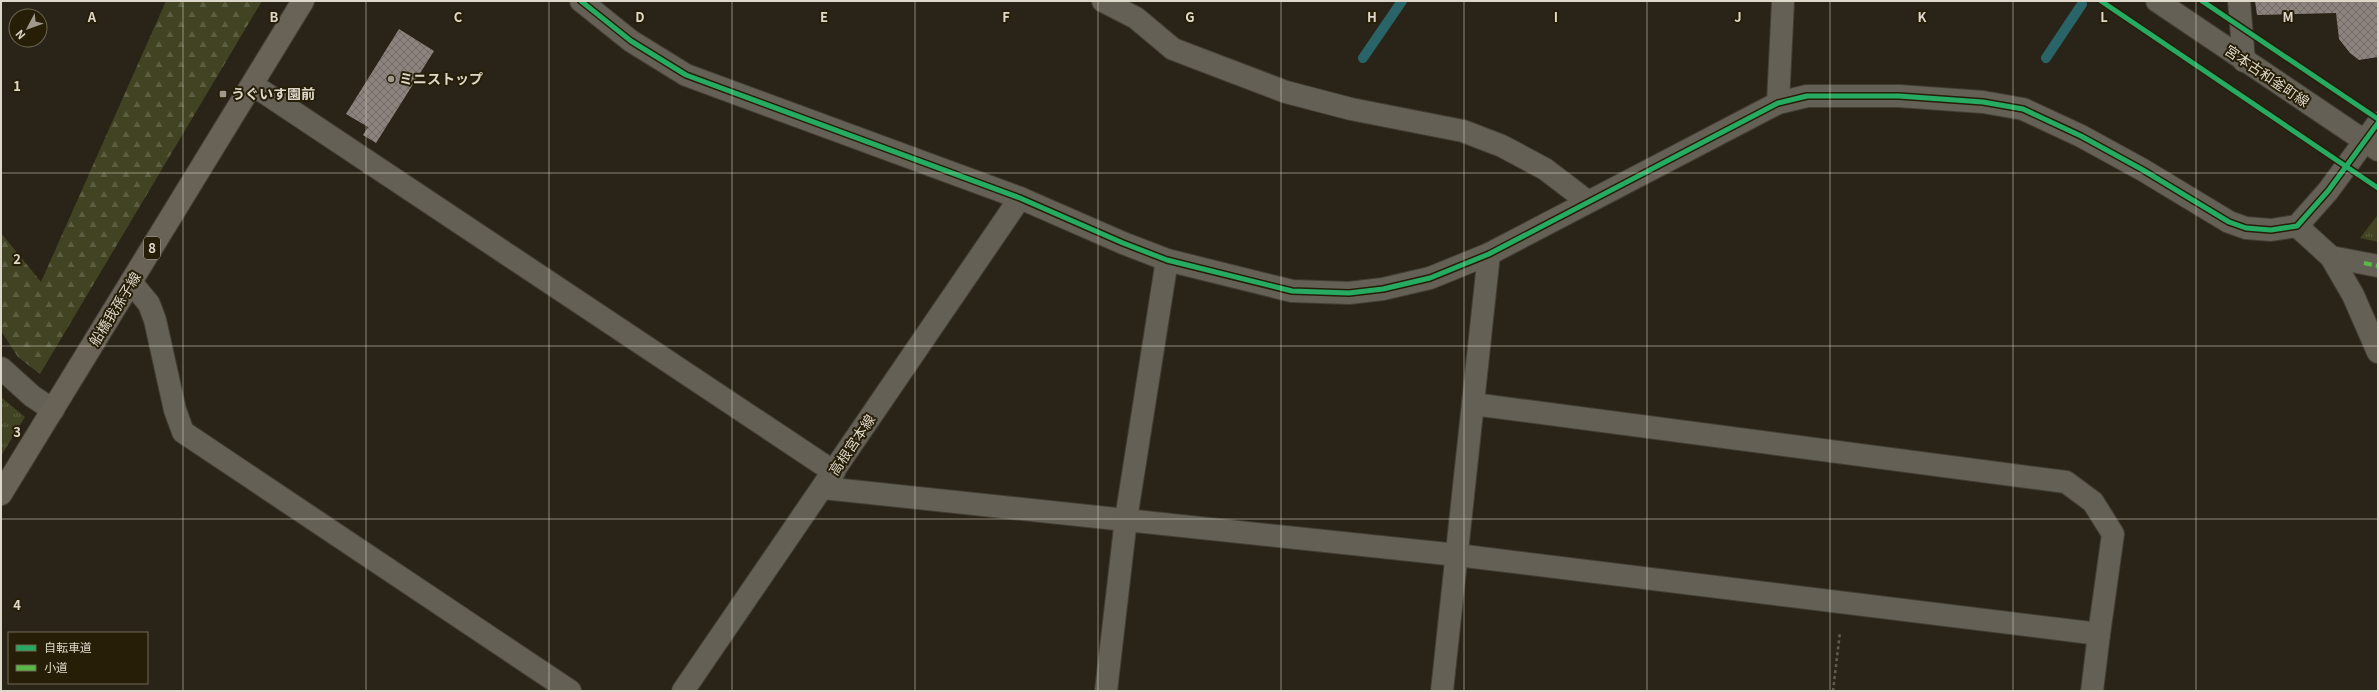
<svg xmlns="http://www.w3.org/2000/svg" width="2379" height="692" viewBox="0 0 2379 692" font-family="Georgia,'Noto Sans JP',serif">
<defs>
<pattern id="grass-tufts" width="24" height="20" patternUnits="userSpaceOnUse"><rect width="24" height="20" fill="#414322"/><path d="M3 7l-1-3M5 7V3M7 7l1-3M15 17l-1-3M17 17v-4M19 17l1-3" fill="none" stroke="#5c5d41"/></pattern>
<pattern id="forest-firs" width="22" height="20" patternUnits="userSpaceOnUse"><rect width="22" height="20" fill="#414322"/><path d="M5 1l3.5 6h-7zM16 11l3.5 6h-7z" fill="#5c5d41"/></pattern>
<pattern id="building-cross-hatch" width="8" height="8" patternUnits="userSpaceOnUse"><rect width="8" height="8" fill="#8c837e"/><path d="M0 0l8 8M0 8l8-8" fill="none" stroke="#726c67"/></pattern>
</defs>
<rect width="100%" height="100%" fill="#2a2418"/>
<g fill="url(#grass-tufts)">
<path d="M2377 216 2378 242 2360 238Z"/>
<path d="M1 397 25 417 1 456Z"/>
</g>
<path fill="url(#forest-firs)" d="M166 1H262L40 374 18 357 1 331V233L41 282Z"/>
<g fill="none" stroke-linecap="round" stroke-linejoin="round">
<g stroke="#296468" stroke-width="10">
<path d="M1363 58 1402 1"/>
<path d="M2046 58 2082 4"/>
</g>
</g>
<g fill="url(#building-cross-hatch)">
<path d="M2255 1H2378V57L2359 60 2350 53 2339 39 2336 13 2257 15Z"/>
<path d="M399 29 434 51 376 143 363 135 368 127 346 114Z"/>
</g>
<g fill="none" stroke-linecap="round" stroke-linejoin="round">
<defs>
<g id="minor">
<path d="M581 1 631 41 686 75 1020 198 1123 243 1167 260 1292 291 1349 293 1383 289 1430 278 1489 254 1778 103 1807 96H1899L1983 102 2023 109 2081 136 2143 170 2229 222 2246 228 2271 230 2297 226 2328 191 2378 123"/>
<path d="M1103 1 1136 18 1173 49 1286 92 1351 109 1463 131 1502 146 1545 169 1587 201"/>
<path d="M2157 1 2378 150"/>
<path d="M2239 1 2244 61"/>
<path d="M253 85 834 472"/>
<path d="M1778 103 1783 1"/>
<path d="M2297 226 2331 257 2353 295 2378 352"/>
<path d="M2331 257 2378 266"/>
<path d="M131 282 149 304 155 320 175 410 183 432 570 691"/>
<path d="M1 368 32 396 53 410"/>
<path d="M1473 404 2066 482 2093 502 2113 534 2099 634"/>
<path d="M823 488 1457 555 2099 634 2092 691"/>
<path d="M683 691 1020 198"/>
<path d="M1106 691 1126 519 1167 260"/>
<path d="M1442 691 1489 254"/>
</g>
<path id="major" d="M1 494 303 1"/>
</defs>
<use href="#minor" stroke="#433e35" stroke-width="24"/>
<use href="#major" stroke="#433e35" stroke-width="24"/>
<path stroke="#605c54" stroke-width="2.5" stroke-dasharray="3 3" stroke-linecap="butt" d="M1833 691 1840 632"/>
<use href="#minor" stroke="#646056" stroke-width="22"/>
<use href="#major" stroke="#696357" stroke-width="22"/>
<path stroke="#58b947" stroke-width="4" stroke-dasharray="8 4" stroke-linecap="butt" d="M2364 263 2378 266"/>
<defs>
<g id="cycleway">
<path d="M581 1 631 41 686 75 1020 198 1123 243 1167 260 1292 291 1349 293 1383 289 1430 278 1489 254 1778 103 1807 96H1899L1983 102 2023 109 2081 136 2143 170 2229 222 2246 228 2271 230 2297 226 2328 191 2378 123"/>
<path d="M2101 1 2378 188"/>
<path d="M2202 1 2378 119"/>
</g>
</defs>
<use href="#cycleway" stroke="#271e07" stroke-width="8"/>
<use href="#cycleway" stroke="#26ab63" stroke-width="5"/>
</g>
<path fill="none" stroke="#ded8cb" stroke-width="1" stroke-opacity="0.55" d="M183 1V691M366 1V691M549 1V691M732 1V691M915 1V691M1098 1V691M1281 1V691M1464 1V691M1647 1V691M1830 1V691M2013 1V691M2196 1V691M1 173H2378M1 346H2378M1 519H2378"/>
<g fill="#9f998c" stroke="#271e07" stroke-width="1.5">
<circle cx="391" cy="79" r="4"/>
<rect x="219" y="90" width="8" height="8" rx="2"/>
</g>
<g text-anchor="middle" stroke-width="4" stroke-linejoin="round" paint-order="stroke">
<rect fill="#271e07" stroke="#a7a090" stroke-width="1" x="144" y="237" width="16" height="22" rx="3"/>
<g font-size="13" font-weight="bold" fill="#ded8cb">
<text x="152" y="253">8</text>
</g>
<g font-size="14" fill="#ded8cb" stroke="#271e07">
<text transform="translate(2267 76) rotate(34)" y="5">宮本古和釜町線</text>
<text transform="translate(115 309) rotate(-58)" y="5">船橋我孫子線</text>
<text transform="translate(852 445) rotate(-56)" y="5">高根宮本線</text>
</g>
<g font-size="14" font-weight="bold" fill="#ded8cb" stroke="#271e07" text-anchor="start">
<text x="399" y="84">ミニストップ</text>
<text x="231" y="99">うぐいす園前</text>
</g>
</g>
<g font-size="13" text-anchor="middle" font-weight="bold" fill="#ded8cb" stroke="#271e07" stroke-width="4" stroke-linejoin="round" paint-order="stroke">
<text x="92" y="22">A</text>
<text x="274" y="22">B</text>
<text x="458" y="22">C</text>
<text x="640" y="22">D</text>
<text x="824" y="22">E</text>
<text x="1006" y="22">F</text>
<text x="1190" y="22">G</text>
<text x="1372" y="22">H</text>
<text x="1556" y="22">I</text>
<text x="1738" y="22">J</text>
<text x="1922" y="22">K</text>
<text x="2104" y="22">L</text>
<text x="2288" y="22">M</text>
<text x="17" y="91">1</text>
<text x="17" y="264">2</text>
<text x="17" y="437">3</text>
<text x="17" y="610">4</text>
</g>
<rect width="2379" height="692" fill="none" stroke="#ded8cb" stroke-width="4"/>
<rect x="8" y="632" width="140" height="52" fill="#271e07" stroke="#706855"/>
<rect x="16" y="645" width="20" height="6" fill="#26ab63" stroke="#706855"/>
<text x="44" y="652" font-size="12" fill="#ded8cb">自転車道</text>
<rect x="16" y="665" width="20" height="6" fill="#58b947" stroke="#706855"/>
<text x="44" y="672" font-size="12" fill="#ded8cb">小道</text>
<g transform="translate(28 28) rotate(229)"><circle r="19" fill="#271e07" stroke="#706855"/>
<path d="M0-3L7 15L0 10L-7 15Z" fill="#9f998c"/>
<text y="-6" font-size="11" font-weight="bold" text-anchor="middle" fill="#ded8cb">N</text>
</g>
</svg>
